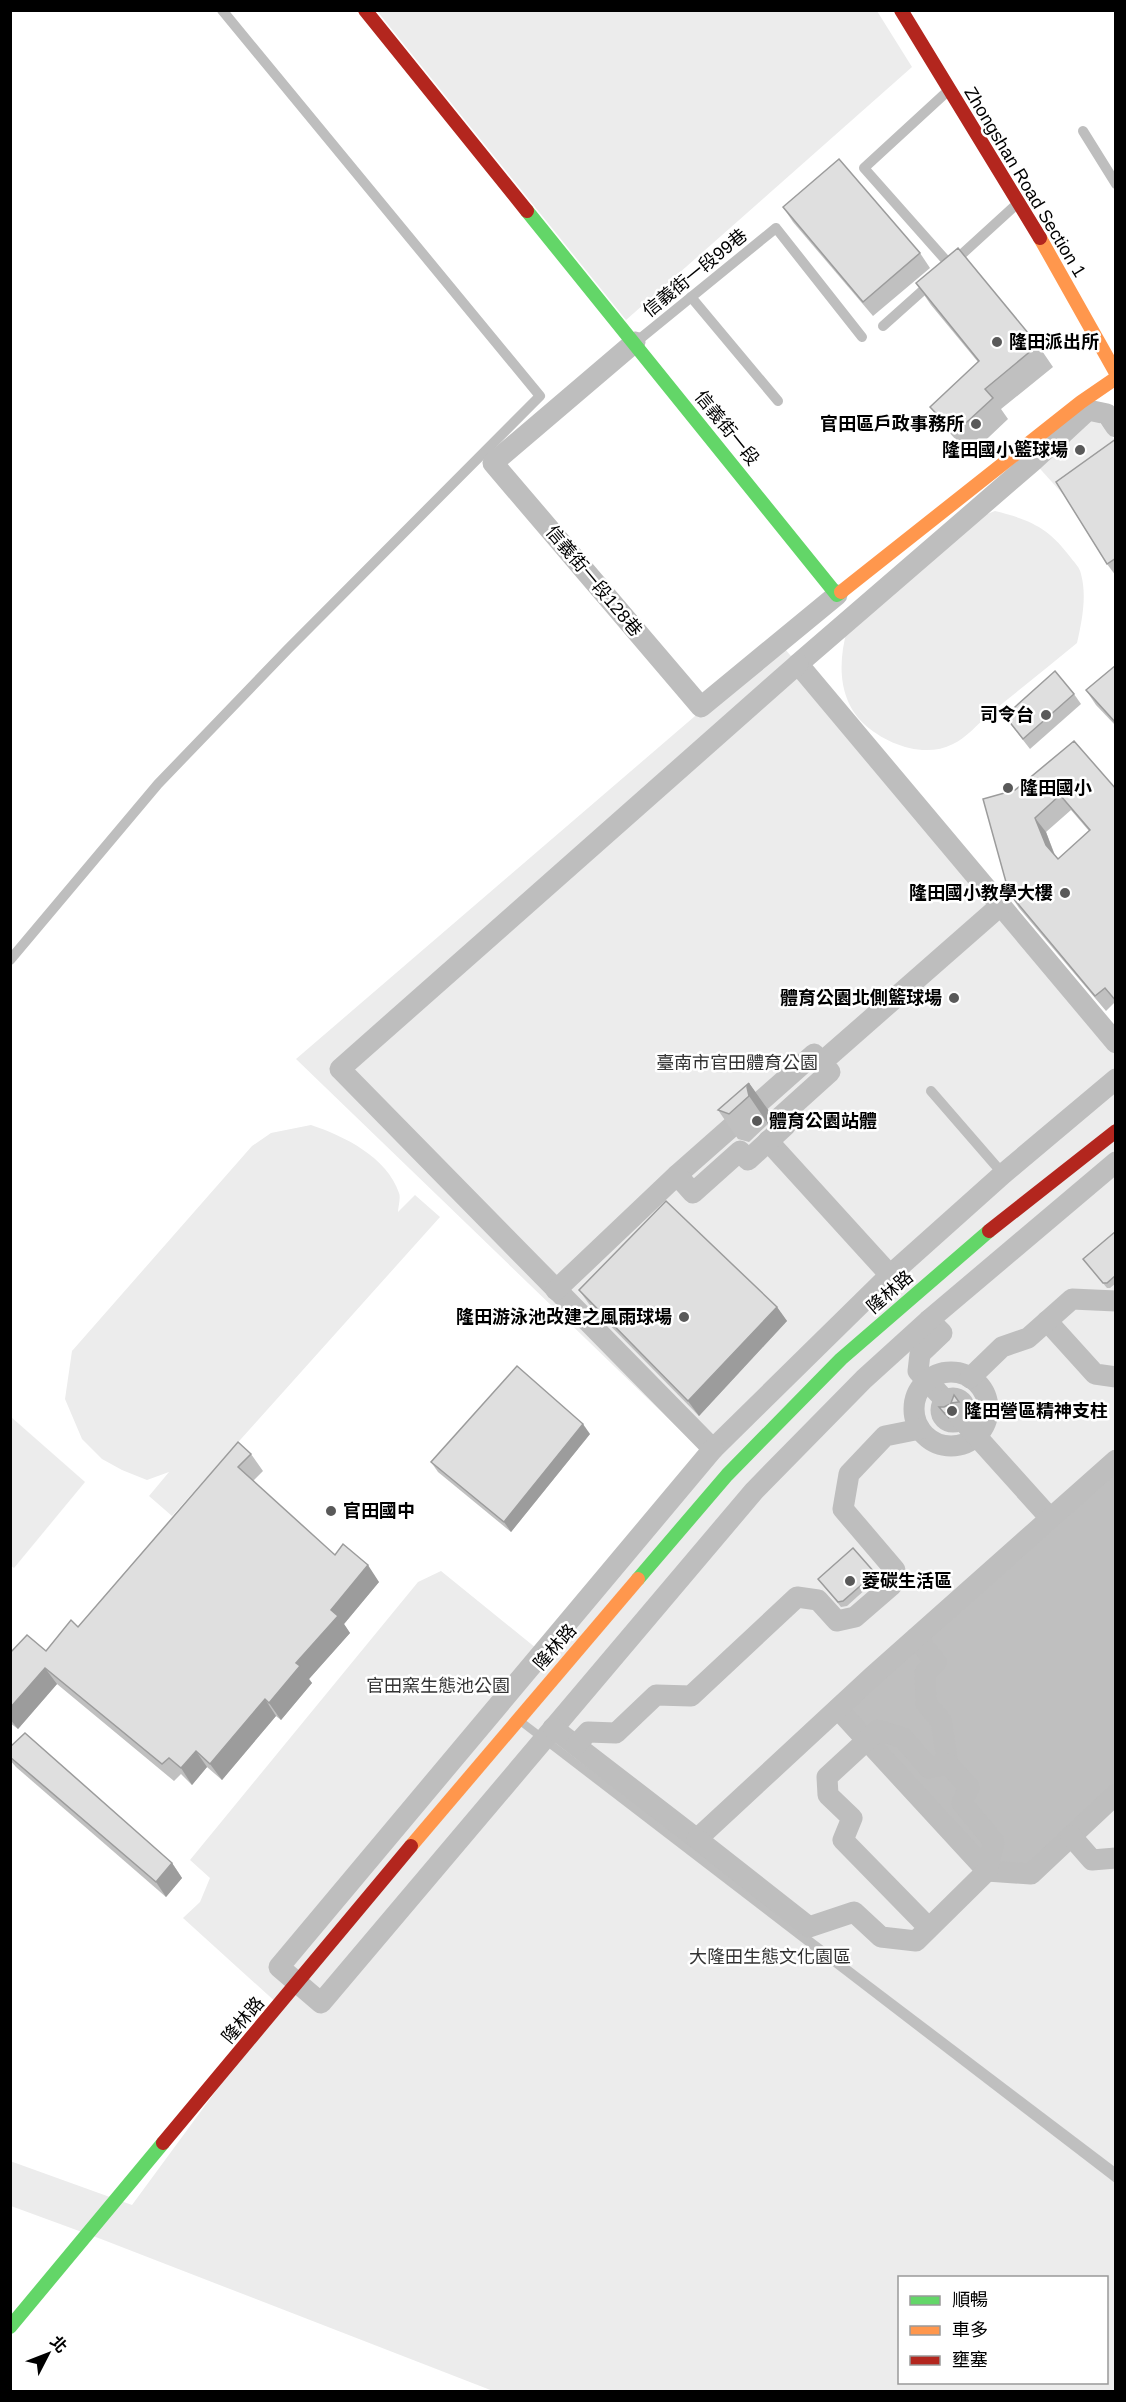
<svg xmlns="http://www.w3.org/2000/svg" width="1126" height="2402" viewBox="0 0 1126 2402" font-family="Arial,'Noto Sans TC',sans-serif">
<rect width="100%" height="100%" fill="#fff"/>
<g fill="#ececec" fill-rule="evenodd">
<path d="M377 11H877L912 67 626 320Z"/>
<path d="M1088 410 1115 440 1070 502 1033 461Z"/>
<path d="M995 511C1031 520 1049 528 1071 558 1075 563 1080 568 1081 574 1087 596 1082 621 1077 643 1048 667 1018 691 988 715 978 724 966 738 953 744 924 759 886 744 864 724 838 699 838 663 847 630L974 519Z"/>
<path d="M780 643 1115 1043V2391H493L101 2239 11 2206 10 2161 132 2205 279 2005 183 1918 200 1902 210 1878 190 1860 418 1582 441 1571 536 1648 702 1451 296 1059ZM900 2278H1106V2382H900Z"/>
<path d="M311 1125C344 1136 387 1157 399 1193 401 1198 398 1207 398 1212L415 1195 440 1217 172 1516 149 1496 169 1472 147 1480 122 1470 102 1459 82 1439 65 1399 72 1351 252 1146 271 1133Z"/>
<path d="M11 1417 85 1482 14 1568 10 1565Z"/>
</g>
<g fill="#bfbfbf">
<path d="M1115 1460V1794L1031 1874 987 1871 838 1709Z"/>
<path d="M520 1716 1115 2167V2183L515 1722Z"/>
</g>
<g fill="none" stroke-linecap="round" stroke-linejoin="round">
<g stroke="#bebebe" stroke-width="10">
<path d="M950 89 864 168 950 265 1018 203"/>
<path d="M1083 131 1116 184"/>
<path d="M691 297 778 401"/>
<path d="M883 326 930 284"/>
<path d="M636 342 776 228 862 337"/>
<path d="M10 960 158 784 288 649 540 396 222 10"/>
<path d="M931 1091 1003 1174"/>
</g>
<g stroke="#bebebe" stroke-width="21">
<path d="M635 342 493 463 701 707 837 595"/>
<path d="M1116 427 1107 414 1088 410 1033 461 798 664 1116 1043"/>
<path d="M798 664 340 1069 713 1449 890 1275 1003 1174 1116 1079"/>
<path d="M768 1141 890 1275"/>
<path d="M677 1175 814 1054 821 1063"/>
<path d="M556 1290 677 1175 693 1193 740 1151 748 1160 786 1125 779 1118 830 1072 821 1063 1000 906"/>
<path d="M929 1320 942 1333 920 1354 918 1371 945 1400"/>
<path d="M1047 1321 1095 1374 1116 1377"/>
<circle cx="951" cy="1409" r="37"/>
<path d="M970 1378 1002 1347 1028 1338 1072 1299 1116 1301"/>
<circle cx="953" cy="1410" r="12"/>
<path d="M961 1419 1050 1518"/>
<path d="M713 1449 279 1967 321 2003 754 1491 864 1379 929 1320 1116 1162"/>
<path d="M916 1638 936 1662 925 1673 926 1703 941 1721 948 1764"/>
<path d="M838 1709 987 1871 1031 1874 1116 1794"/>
<path d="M553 1728 697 1839 873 1676 1116 1460"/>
<path d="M576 1745 588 1732 616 1733 656 1695 691 1696 797 1597 818 1600 837 1621 855 1617 892 1585 895 1570 843 1509 849 1474 885 1436 920 1429"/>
<path d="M1071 1836 1092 1860 1116 1858"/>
<path d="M697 1839 809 1927 854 1912 881 1937 916 1941 987 1871 994 1842 962 1803 969 1787 948 1764 929 1768 903 1738 878 1730 827 1777 828 1795 852 1818 843 1840 929 1928"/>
</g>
<g stroke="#63d668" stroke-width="14">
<path d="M527 211 837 595 841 592"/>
<path d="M638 1579 727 1475 841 1359 989 1231"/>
<path d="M10 2327 163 2143"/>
</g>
<g stroke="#ff974d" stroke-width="14">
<path d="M1040 238 1116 373"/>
<path d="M841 592 1081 402 1116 378"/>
<path d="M411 1846 638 1579"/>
</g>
<g stroke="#b3261e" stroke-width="14">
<path d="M365 10 527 211"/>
<path d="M901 10 1040 238"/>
<path d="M989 1231 1116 1131"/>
<path d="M163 2143 411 1846"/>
</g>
</g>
<g fill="#c0c0c0" fill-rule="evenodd">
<path d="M783 207 920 253 930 268 873 316 793 222Z"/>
<path d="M916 283 1038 345 1053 367 1001 409 1008 419 970 455 945 428 930 407 978 362 931 305Z"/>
<path d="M1116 439V576L1107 564Z"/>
<path d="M1116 665V726L1096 705 1086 690Z"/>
<path d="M1074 694 1081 704 1030 749 1012 726 1005 716Z"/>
<path d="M1116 789V1003L1115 1002 1106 1011 1019 908 1009 893 983 799ZM1071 810 1089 831 1058 859 1055 855 1046 832Z"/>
<path d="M749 1083 769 1111 767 1115 768 1124 749 1142 738 1139 718 1110Z"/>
<path d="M1116 1231V1283L1110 1288H1107L1083 1259Z"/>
<path d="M579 1290 777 1307 787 1321 699 1416 589 1304Z"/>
<path d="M954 1395 962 1407 954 1408 951 1403Z"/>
<path d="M590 1434 511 1532 438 1472 431 1462Z"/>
<path d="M251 1454 263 1471 253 1481 335 1555 379 1582 344 1624 350 1633 309 1679 312 1683 281 1720 276 1716 222 1780 207 1767 192 1785 181 1774 174 1781 57 1684 18 1729 10 1723V1653L46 1651 78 1627Z"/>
<path d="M875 1573 878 1578 847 1606 841 1607 818 1579Z"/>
<path d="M10 1757 172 1863 182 1878 166 1897 16 1767 10 1760Z"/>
</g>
<g fill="#9c9c9c">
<path d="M1035 818 1046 832 1056 859 1046 845Z"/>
<path d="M749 1083 769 1111 767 1115 768 1124 749 1096 747 1087Z"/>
<path d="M777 1307 787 1321 699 1416 688 1401Z"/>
<path d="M948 1405 952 1410 949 1419 945 1414Z"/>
<path d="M583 1424 590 1434 511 1532 504 1522Z"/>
<path d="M368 1565 379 1582 344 1624 350 1633 309 1679 312 1683 281 1720 269 1703 331 1610Z"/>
<path d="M45 1668 57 1684 18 1729 10 1719V1708Z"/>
<path d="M265 1699 276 1716 222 1780 210 1764Z"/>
<path d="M196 1751 207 1767 192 1785 181 1768Z"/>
<path d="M172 1863 182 1878 166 1897 156 1882Z"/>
</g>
<g fill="#dfdfdf" stroke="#9c9c9c" stroke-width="1.5" fill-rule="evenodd">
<path d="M839 159 920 253 863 302 783 207Z"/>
<path d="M958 248 1038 345 985 389 993 398 955 433 930 407 979 361 916 283Z"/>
<path d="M1116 439V558L1107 564 1056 482Z"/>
<path d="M1116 665V723L1086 690Z"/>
<path d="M1055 671 1074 694 1023 739 1005 716Z"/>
<path d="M1074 741 1116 789V1001L1105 988 1095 996 1009 893 983 799 1015 790ZM1060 795 1090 830 1058 859 1046 845 1035 818Z"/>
<path d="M749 1083 747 1087 749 1096 729 1114 718 1110Z"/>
<path d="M666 1201 777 1307 688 1401 579 1290Z"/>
<path d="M1116 1231V1275L1107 1283H1103L1083 1259Z"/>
<path d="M517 1366 583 1424 504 1522 431 1462Z"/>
<path d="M954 1395 959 1402 951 1403Z"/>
<path d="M948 1405 945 1414 939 1407H944Z"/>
<path d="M238 1442 251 1454 238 1467 335 1555 343 1544 368 1565 331 1610 338 1616 296 1663 300 1666 269 1703 265 1699 210 1764 196 1751 181 1768 169 1758 162 1764 45 1668 10 1708V1653L27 1635 46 1651 71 1620 78 1627Z"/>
<path d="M853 1548 875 1573 843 1601 838 1602 818 1579Z"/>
<path d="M25 1733 172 1863 156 1882 10 1757V1747Z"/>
</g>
<g fill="#595959" stroke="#fff" stroke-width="2">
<circle cx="997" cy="342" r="6"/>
<circle cx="976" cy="424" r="6"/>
<circle cx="1080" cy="450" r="6"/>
<circle cx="1046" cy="715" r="6"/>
<circle cx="1008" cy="788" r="6"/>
<circle cx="1065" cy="893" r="6"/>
<circle cx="954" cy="998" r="6"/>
<circle cx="757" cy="1121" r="6"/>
<circle cx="684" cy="1317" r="6"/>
<circle cx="952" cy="1411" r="6"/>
<circle cx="331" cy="1511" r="6"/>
<circle cx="850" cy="1581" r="6"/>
</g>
<g text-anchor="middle" stroke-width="5" stroke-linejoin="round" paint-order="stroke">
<g font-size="18" fill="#000" stroke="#fff">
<text transform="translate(1025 182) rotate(59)" y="6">Zhongshan Road Section 1</text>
<text transform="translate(695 273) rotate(-39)" y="6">信義街一段99巷</text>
<text transform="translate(727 428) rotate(51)" y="6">信義街一段</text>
<text transform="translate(594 581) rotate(50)" y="6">信義街一段128巷</text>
<text transform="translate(890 1292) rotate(-41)" y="6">隆林路</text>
<text transform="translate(555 1647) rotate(-49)" y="6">隆林路</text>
<text transform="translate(243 2020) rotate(-50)" y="6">隆林路</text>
</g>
<g font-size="18" font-weight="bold" fill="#000" stroke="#fff" text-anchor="start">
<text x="1009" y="348">隆田派出所</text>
<text x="964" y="430" text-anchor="end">官田區戶政事務所</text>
<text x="1068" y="456" text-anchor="end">隆田國小籃球場</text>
<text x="1034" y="721" text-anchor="end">司令台</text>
<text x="1020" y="794">隆田國小</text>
<text x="1053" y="899" text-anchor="end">隆田國小教學大樓</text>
<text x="942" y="1004" text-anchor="end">體育公園北側籃球場</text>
<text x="769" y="1127">體育公園站體</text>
<text x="672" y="1323" text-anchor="end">隆田游泳池改建之風雨球場</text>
<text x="964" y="1417">隆田營區精神支柱</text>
<text x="343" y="1517">官田國中</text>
<text x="862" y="1587">菱碳生活區</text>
</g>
<g font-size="18" fill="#333" stroke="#fff">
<text x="737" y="1069">臺南市官田體育公園</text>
<text x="438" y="1692">官田窯生態池公園</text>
<text x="770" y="1963">大隆田生態文化園區</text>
</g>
</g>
<rect width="1126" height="2402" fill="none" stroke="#000000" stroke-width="24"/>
<rect x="898" y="2276" width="210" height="108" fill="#ffffff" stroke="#999999" stroke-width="1.5"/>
<rect x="910" y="2296" width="30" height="9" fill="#63d668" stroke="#999999" stroke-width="1.5"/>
<text x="952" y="2306" font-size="18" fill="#000000">順暢</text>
<rect x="910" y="2326" width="30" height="9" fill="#ff974d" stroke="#999999" stroke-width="1.5"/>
<text x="952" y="2336" font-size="18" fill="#000000">車多</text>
<rect x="910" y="2356" width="30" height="9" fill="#b3261e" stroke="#999999" stroke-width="1.5"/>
<text x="952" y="2366" font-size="18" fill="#000000">壅塞</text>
<g transform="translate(48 2354) rotate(48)" stroke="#ffffff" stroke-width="4.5" paint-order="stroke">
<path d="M0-4.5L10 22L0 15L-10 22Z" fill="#000000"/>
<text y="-9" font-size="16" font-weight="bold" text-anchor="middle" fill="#000000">北</text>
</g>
</svg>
